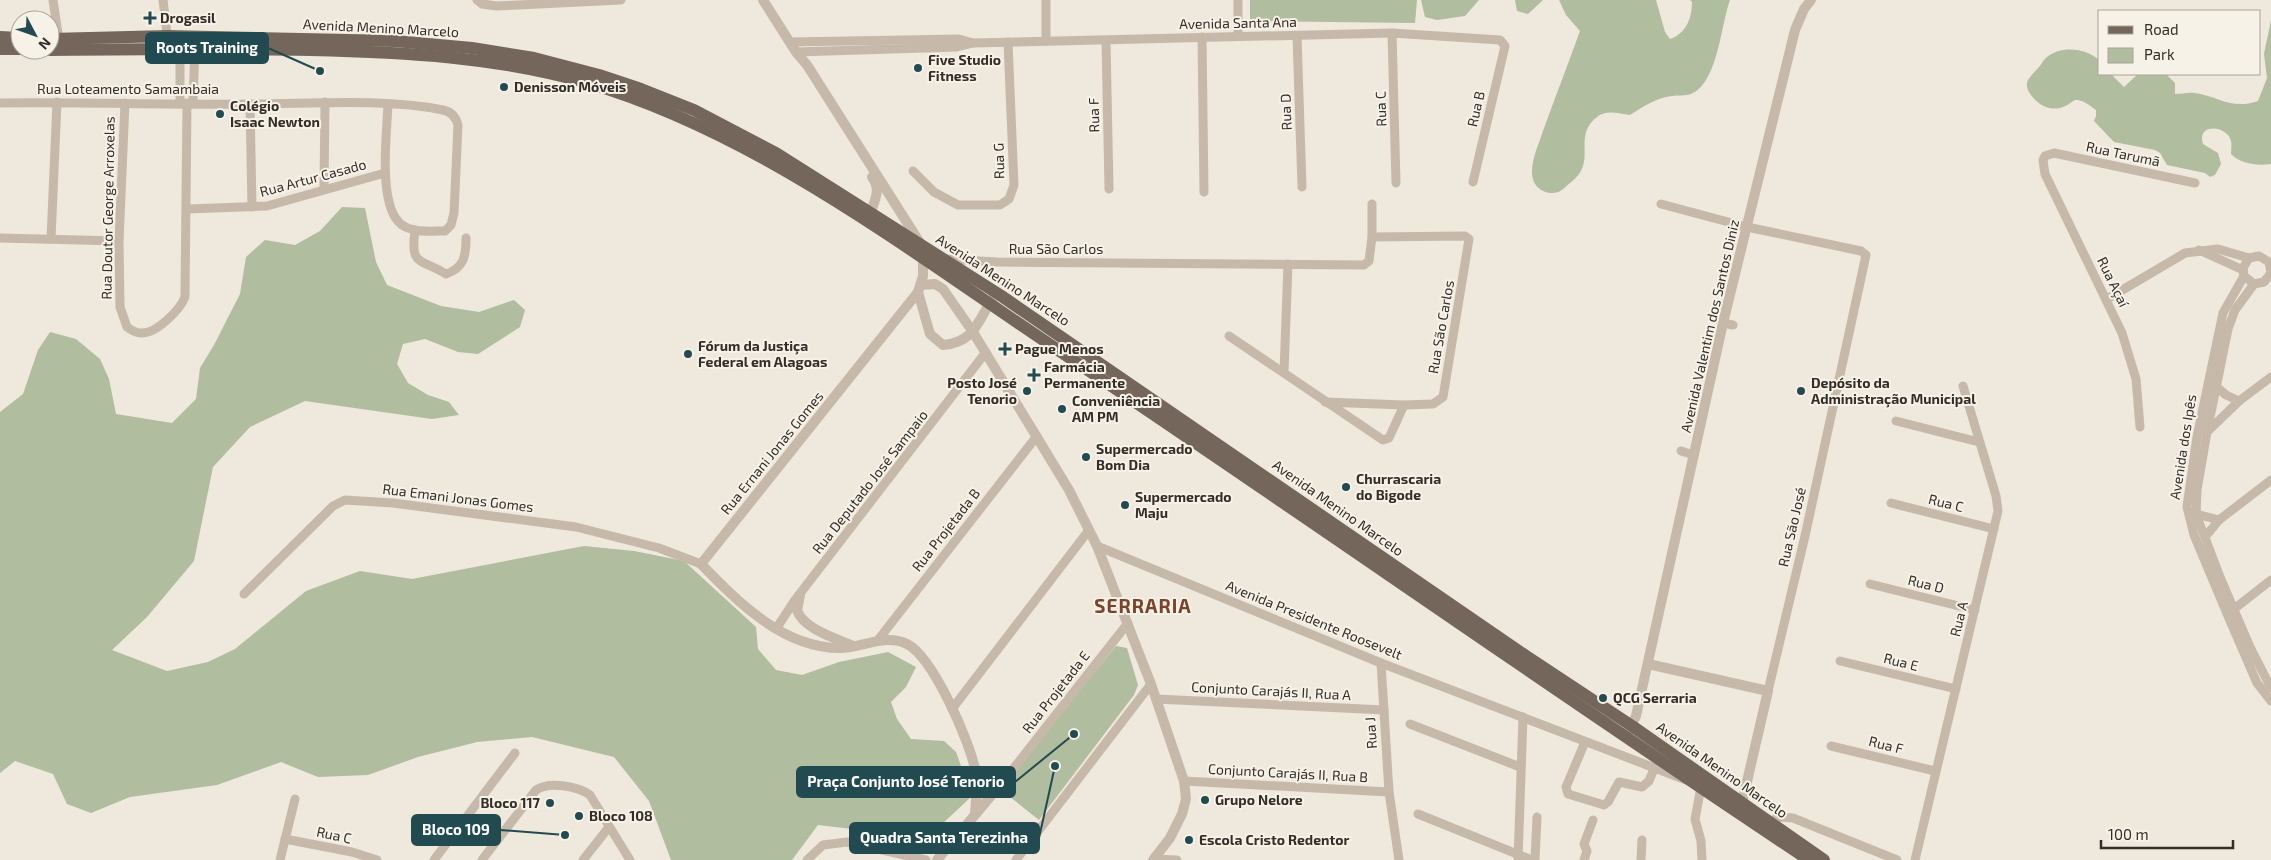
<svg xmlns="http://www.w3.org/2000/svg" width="2271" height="860" viewBox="0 0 2271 860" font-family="'Exo 2',sans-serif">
<rect width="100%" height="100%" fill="#efe8dc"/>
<g fill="#b0bd9e">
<path d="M1250 0H1417L1415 23 1250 21Z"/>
<path d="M1421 0H1479L1465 16 1437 20 1425 17Z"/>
<path d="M1515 0H1543L1528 14 1517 11Z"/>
<path d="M1559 0H1656L1665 32 1670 39C1686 34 1692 18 1692 2L1690 0H1730C1721 24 1718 83 1691 94 1686 96 1678 95 1672 96 1656 98 1644 106 1630 115 1619 114 1607 109 1597 117 1571 137 1599 162 1570 183 1566 186 1562 191 1558 192 1553 194 1547 193 1543 191 1521 180 1538 147 1543 131 1555 98 1568 64 1580 31L1566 15Z"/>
<path d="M2271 20V164C2257 166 2241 164 2231 154 2231 150 2232 145 2231 141 2227 125 2196 123 2203 144L2218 153 2221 164 2215 175 2210 177 2205 173 2167 165 2160 153 2155 150 2114 142 2094 121 2096 116V110C2091 106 2082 99 2075 100 2072 101 2069 105 2065 106 2051 113 2037 105 2029 92 2023 81 2031 77 2037 69 2041 66 2043 60 2047 57 2061 45 2088 48 2100 61V74H2111L2124 87 2138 74H2166L2175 83V94C2182 94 2189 92 2195 93 2220 97 2231 110 2258 101L2267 78 2264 54Z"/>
<path d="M342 207 365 208 376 262 387 285 441 306 479 312 514 300 525 310 520 327 478 354 458 352 425 339 403 344 397 364 408 383 428 395 449 402 459 415 432 419 305 401 250 427 213 467 194 561 147 617 112 650 167 671 208 662 235 649 306 591 360 571 412 579 584 546 634 551 684 561 756 627 758 649 776 670 802 675 839 662 888 652 916 667 906 687 891 702 897 719 911 739 944 741 956 752 972 796 941 825 912 836 818 825 792 860H671L649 801 614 757 532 737 477 742 418 757 368 775 318 777 281 762 217 785 130 797 91 813 67 804 53 774 15 761 0 773V412L23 394 38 350 50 332 76 339 100 359 109 379 116 414 172 423 196 399 200 368 214 345 240 294 246 257 265 240 295 245 320 231Z"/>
<path d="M1116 646 1127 648 1138 685 1134 695 1039 820 1000 789Z"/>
</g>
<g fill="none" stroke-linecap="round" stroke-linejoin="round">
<g stroke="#c6b9aa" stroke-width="9">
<path d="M53 0 59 40"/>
<path d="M163 0 168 42"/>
<path d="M477 0 482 4 497 6 621 0"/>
<path d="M1046 0V41"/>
<path d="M1392 33 1396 183"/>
<path d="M1238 35V0"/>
<path d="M1297 36 1302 187"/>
<path d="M1202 37 1204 192"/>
<path d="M1106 41 1109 189"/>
<path d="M790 42 959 39 973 43"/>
<path d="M796 52 957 47 973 43 1392 33 1500 40 1505 46 1473 182"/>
<path d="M0 103C83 102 167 105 250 104 311 104 383 98 443 110 452 112 456 117 458 125L454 213 451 225 445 231C431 231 414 233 402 225 377 207 387 133 388 104"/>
<path d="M125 103 119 241 120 307 127 327C131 330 135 333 141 333 156 334 180 310 185 297L187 103"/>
<path d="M180 103V49"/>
<path d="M193 103 195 44"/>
<path d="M250 104 252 207"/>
<path d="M913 171 934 192 958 205H1000L1009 199 1014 185 1008 42"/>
<path d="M324 188 325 102"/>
<path d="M1661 204 1747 227 1861 251 1866 255 1805 536 1768 691"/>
<path d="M187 209 267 206 385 173"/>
<path d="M415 230C410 267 420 258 446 274 464 268 466 256 466 238"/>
<path d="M0 238 119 241"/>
<path d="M51 239 57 102"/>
<path d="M2199 250 2243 270"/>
<path d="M945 259 997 262 1364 265 1369 261 1372 237V204"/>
<path d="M2244 276 2223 313 2197 437 2187 507 2194 535 2228 616 2257 683 2271 701"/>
<path d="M2254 284 2244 276 2243 268 2249 258 2259 256 2269 262 2271 273 2264 282 2254 284 2235 310 2228 329 2207 432 2197 490 2196 514 2220 577 2250 647 2271 688"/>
<path d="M2107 299 2185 253 2218 249 2249 258"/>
<path d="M1723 323 1733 325"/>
<path d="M1229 336 1383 440 1389 438 1404 405"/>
<path d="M1284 372 1288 264"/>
<path d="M2213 384 2226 395 2239 401"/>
<path d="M1325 402 1404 405 1433 404 1443 397 1469 239 1465 236 1372 237"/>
<path d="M1896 421 1979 442"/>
<path d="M2140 427 2136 379 2122 333 2045 174 2043 160 2045 156 2054 153 2195 183"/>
<path d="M2207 432 2239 401 2271 377"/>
<path d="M1681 451 1694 455"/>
<path d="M1891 503 1994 529"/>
<path d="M2196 514 2219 520"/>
<path d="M2205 537 2219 520 2271 480"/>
<path d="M1097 546 1381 663 1686 780"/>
<path d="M1870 584 1975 610"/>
<path d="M244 594 333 506 345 500 393 503 576 527 659 548 701 564"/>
<path d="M2234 609 2271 580"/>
<path d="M776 629 795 600 986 352"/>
<path d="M878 640 1037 436"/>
<path d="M1840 661 1956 689"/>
<path d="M1381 663 1389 792 1399 860"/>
<path d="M1156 699 1384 710"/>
<path d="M952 709 1089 530"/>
<path d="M1410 724 1520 767"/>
<path d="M1585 742 1566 787 1568 794 1604 805 1608 802 1619 782 1642 787 1649 781 1654 769"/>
<path d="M1831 746 1935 771"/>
<path d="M1006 778 1128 623"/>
<path d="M1184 781 1389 792"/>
<path d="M1701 787 1695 819 1701 841 1702 860"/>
<path d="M1418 814 1532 860"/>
<path d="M1768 822 1781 817 1793 818 1897 860"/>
<path d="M285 839 352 852 377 860"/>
<path d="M1154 859 1177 860"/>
<path d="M280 860 295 799"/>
<path d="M434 860 515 753"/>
<path d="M482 860 536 790C549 781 577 786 590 795L630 860"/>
<path d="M583 860 609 827"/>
<path d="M807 860 823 845 847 842 926 860"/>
<path d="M1016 860 1151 684"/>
<path d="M1518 860 1523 717"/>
<path d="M1535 860 1537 817"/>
<path d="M1584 860 1587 851 1584 844 1593 820"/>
<path d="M1641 860 1642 840"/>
<path d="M1915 860 1998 511 1996 496 1963 386"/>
</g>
<g stroke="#c6b9aa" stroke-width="10">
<path d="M763 0 796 52 807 65 920 243"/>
<path d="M869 219C872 203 883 192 872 177"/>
<path d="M923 259V276L918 292 701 564C738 602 783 648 840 648 863 648 885 633 907 644 933 657 969 740 975 769 978 782 976 800 975 814"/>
<path d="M921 285 935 284 943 289 973 332 1069 490 1097 546 1151 684 1184 781 1186 799 1182 814 1170 838 1153 860"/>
<path d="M918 292 930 334 943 345C975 342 977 322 993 298"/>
<path d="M800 595 797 610C803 629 836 638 853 646"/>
<path d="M1648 664 1768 691 1742 803"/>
<path d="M1628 732 1636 716 1723 323 1795 30 1804 9 1811 0"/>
<path d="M976 769 993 782 1005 778"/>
<path d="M937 860 1006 778"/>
</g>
<g stroke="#74665b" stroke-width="12">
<path d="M0 37 20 38"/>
<path d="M50 39 168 36 395 41 472 48 534 58 599 75 641 89 694 110 776 153 1000 295 1526 656 1632 726 1824 860"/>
<path d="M0 49H20"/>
<path d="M50 50C137 49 223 48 310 50 403 52 498 57 588 83 761 134 915 255 1064 354 1313 521 1559 694 1809 860"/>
</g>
</g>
<g fill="#224a51" stroke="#f7f2e8" stroke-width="2">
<path d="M147.5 10.5h5v5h5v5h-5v5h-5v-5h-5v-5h5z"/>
<circle cx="918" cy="68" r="5"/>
<circle cx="504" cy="87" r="5"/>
<circle cx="220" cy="114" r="5"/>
<path d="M1002.5 341.5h5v5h5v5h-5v5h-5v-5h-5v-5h5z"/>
<circle cx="688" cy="354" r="5"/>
<path d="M1031.5 367.5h5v5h5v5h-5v5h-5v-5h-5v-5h5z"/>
<circle cx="1027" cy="391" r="5"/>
<circle cx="1801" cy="391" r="5"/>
<circle cx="1062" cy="409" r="5"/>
<circle cx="1086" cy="457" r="5"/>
<circle cx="1346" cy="487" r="5"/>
<circle cx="1125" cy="505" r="5"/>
<circle cx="1603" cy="698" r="5"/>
<circle cx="1205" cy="800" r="5"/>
<circle cx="550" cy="803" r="5"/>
<circle cx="579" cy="816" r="5"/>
<circle cx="1189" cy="840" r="5"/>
</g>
<g text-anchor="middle" stroke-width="4" stroke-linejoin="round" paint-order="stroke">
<g font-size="14" font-weight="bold" fill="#342d28" stroke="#f7f2e8" text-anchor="start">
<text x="160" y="23">Drogasil</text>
<text x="928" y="65">Five Studio<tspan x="928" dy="16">Fitness</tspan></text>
<text x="514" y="92">Denisson Móveis</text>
<text x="230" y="111">Colégio<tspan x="230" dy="16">Isaac Newton</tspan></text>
<text x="698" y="351">Fórum da Justiça<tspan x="698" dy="16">Federal em Alagoas</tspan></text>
<text x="1015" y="354">Pague Menos</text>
<text x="1044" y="372">Farmácia<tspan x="1044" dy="16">Permanente</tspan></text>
<text x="1017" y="388" text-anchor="end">Posto José<tspan x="1017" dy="16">Tenorio</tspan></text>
<text x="1811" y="388">Depósito da<tspan x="1811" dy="16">Administração Municipal</tspan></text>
<text x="1072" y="406">Conveniência<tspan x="1072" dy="16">AM PM</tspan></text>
<text x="1096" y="454">Supermercado<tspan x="1096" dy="16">Bom Dia</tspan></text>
<text x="1356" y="484">Churrascaria<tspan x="1356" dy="16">do Bigode</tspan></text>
<text x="1135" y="502">Supermercado<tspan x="1135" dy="16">Maju</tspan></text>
<text x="1613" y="703">QCG Serraria</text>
<text x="1215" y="805">Grupo Nelore</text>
<text x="540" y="808" text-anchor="end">Bloco 117</text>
<text x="589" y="821">Bloco 108</text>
<text x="1199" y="845">Escola Cristo Redentor</text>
</g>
<g font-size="14" fill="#342d28" stroke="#f7f2e8">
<text transform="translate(1238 23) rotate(-1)" y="5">Avenida Santa Ana</text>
<text transform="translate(381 28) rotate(3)" y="5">Avenida Menino Marcelo</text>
<text x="128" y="94">Rua Loteamento Samambaia</text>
<text transform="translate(1381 109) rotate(-92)" y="5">Rua C</text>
<text transform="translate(1476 109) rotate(-77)" y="5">Rua B</text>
<text transform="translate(1286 112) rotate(-92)" y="5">Rua D</text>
<text transform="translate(1094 115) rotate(-91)" y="5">Rua F</text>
<text transform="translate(2123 154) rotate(12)" y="5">Rua Tarumã</text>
<text transform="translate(999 161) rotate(-91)" y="5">Rua G</text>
<text transform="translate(313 178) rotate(-15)" y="5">Rua Artur Casado</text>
<text transform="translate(108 208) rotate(-89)" y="5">Rua Doutor George Arroxelas</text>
<text x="1056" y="254">Rua São Carlos</text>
<text transform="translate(1003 280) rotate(33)" y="5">Avenida Menino Marcelo</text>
<text transform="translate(2113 282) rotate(64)" y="5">Rua Açaí</text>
<text transform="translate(1710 326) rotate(-77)" y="5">Avenida Valentim dos Santos Diniz</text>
<text transform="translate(1441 327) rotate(-80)" y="5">Rua São Carlos</text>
<text transform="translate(2183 447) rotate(-81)" y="5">Avenida dos Ipês</text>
<text transform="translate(772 453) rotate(-51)" y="5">Rua Ernani Jonas Gomes</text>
<text transform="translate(870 482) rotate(-52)" y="5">Rua Deputado José Sampaio</text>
<text transform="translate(458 498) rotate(7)" y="5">Rua Emani Jonas Gomes</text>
<text transform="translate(1946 503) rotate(14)" y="5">Rua C</text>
<text transform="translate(1338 508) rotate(35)" y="5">Avenida Menino Marcelo</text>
<text transform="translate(1792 527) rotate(-77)" y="5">Rua São José</text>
<text transform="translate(946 530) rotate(-52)" y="5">Rua Projetada B</text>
<text transform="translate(1926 584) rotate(14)" y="5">Rua D</text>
<text transform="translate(1959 619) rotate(-76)" y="5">Rua A</text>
<text transform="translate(1314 620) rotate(22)" y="5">Avenida Presidente Roosevelt</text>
<text transform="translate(1901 662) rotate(14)" y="5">Rua E</text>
<text transform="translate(1271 691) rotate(3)" y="5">Conjunto Carajás II, Rua A</text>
<text transform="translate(1056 692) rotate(-52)" y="5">Rua Projetada E</text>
<text transform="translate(1371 733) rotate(-94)" y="5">Rua J</text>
<text transform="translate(1886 745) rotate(14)" y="5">Rua F</text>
<text transform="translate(1722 770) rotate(35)" y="5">Avenida Menino Marcelo</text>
<text transform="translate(1288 773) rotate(3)" y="5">Conjunto Carajás II, Rua B</text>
<text transform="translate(334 835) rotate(12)" y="5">Rua C</text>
</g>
<g font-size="19" font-weight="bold" letter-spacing="1" fill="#7b442a" stroke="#f7f2e8">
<text x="1143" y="613">SERRARIA</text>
</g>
</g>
<path fill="none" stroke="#224a51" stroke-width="2" d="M320 71L268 48M1074 734L1015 782M565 835L500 830M1055 766L1039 838"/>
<g fill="#224a51" stroke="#f7f2e8" stroke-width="2">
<circle cx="320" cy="71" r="5"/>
<circle cx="1074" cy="734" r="5"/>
<circle cx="565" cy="835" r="5"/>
<circle cx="1055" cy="766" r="5"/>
</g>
<g fill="#224a51" stroke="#224a51" stroke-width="2">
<rect x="146" y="33" width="122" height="30" rx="5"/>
<rect x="797" y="767" width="218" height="30" rx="5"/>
<rect x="412" y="815" width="88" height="30" rx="5"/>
<rect x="850" y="823" width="189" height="30" rx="5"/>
</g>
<g font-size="15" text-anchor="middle" font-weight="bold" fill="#fff">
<text x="207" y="53">Roots Training</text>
<text x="906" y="787">Praça Conjunto José Tenorio</text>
<text x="456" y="835">Bloco 109</text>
<text x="944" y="843">Quadra Santa Terezinha</text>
</g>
<rect x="2098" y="10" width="162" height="65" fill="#f7f2e8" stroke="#a9a39b"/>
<rect x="2108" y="26" width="25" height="8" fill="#74665b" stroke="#a9a39b"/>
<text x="2144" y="35" font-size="15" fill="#342d28">Road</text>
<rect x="2108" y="48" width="25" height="15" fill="#b0bd9e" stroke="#a9a39b"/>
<text x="2144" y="60" font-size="15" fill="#342d28">Park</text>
<g transform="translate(35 35) rotate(131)"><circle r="24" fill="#f7f2e8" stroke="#a9a39b"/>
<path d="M0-4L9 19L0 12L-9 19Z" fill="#224a51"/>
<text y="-8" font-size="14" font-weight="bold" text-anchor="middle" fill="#342d28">N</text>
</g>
<path d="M2101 840v8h132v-8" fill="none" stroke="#342d28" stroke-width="2.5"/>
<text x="2108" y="840" font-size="15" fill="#342d28" stroke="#f7f2e8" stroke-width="4" paint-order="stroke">100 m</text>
</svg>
